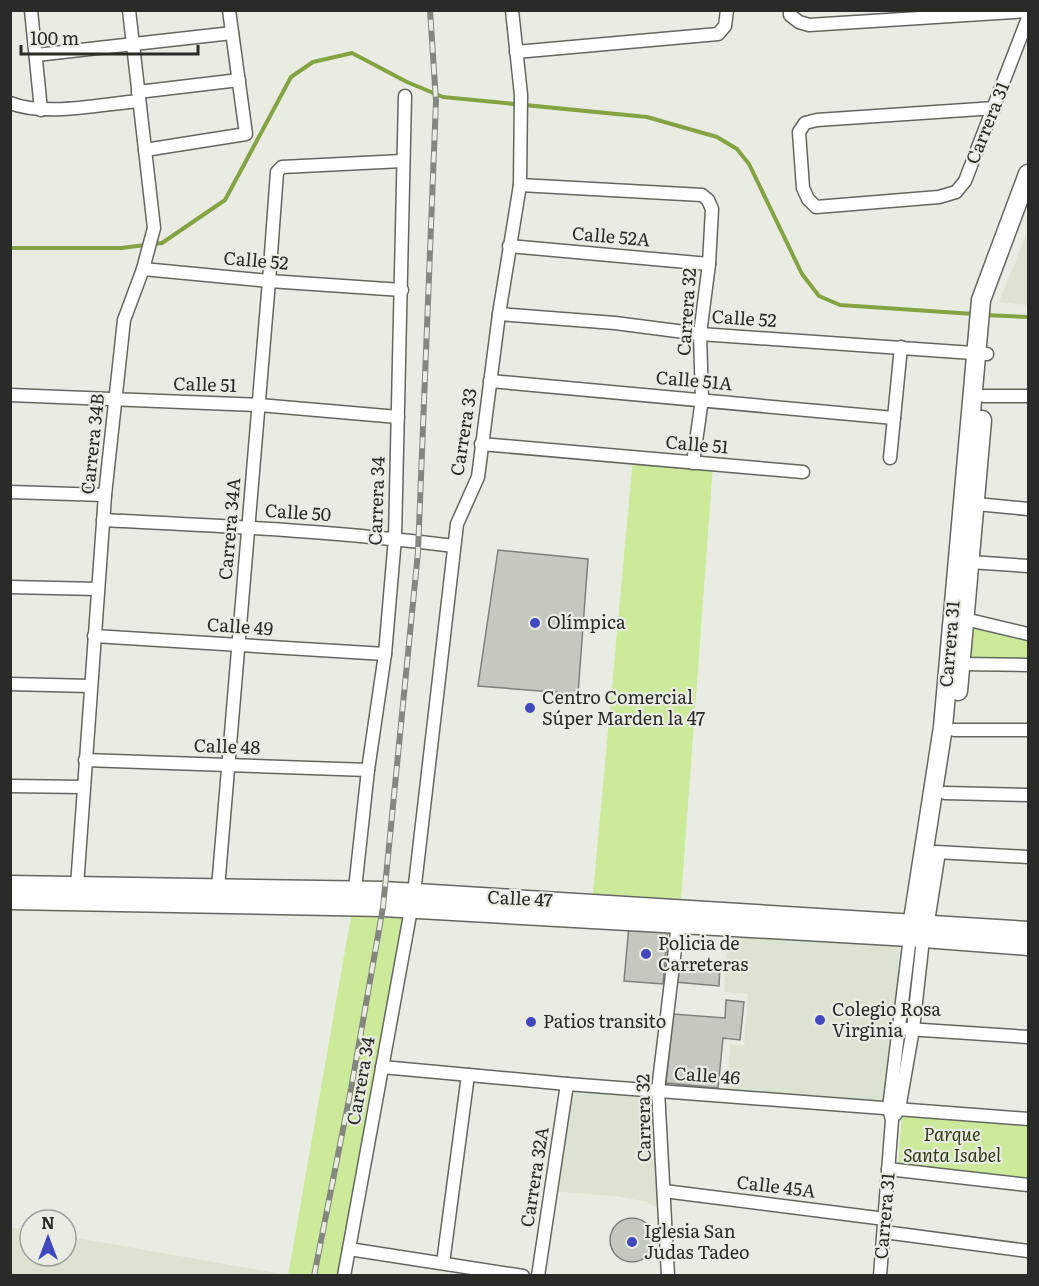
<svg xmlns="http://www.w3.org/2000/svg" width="1039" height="1286" viewBox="0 0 1039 1286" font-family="Literata,serif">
<rect width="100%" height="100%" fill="#e9ece3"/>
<g fill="#dde3d3">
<path d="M1028 230V305L999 302Z"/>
<path d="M728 932 900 945 888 1105 727 1093 730 1045 744 1046 748 994 724 992Z"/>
<path d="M567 1084 658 1090 665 1211 647 1202 615 1196 551 1191Z"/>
<path d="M10 1227 30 1230V1256H66V1236L288 1275H11Z"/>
</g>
<g fill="#cde99a">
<path d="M633 458 713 465 681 899 593 894Z"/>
<path d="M965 619 1028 632V665L961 664Z"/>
<path d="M353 905 411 908 344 1275 288 1276Z"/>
<path d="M902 1115 1028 1125V1178L898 1168Z"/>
</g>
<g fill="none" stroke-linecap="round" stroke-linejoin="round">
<g stroke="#85a342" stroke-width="4">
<path d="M10 248H121L162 243 225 200 291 77 313 62 352 53 407 82 443 97 647 117 717 137 737 149 749 164 802 274 819 296 840 305 974 314"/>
<path d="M984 315 1028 317"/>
</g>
</g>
<g fill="#c4c8bf" stroke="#7e8179" stroke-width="1.5">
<path d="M498 550 588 559 578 694 478 686Z"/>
<path d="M629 925 668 928 663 984 624 981Z"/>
<path d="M677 963 720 966 719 986 675 982Z"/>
<path d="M726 1000 744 1002 740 1040 723 1038 718 1088 666 1083 673 1014 725 1018Z"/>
<circle cx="632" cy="1240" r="22"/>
</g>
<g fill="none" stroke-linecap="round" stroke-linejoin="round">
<defs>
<g id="street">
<path d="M31 10 41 110"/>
<path d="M790 10V15L799 22 809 25 1028 11"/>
<path d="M516 52 718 34 725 26 727 10"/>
<path d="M36 55 232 33"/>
<path d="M138 92 239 80"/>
<path d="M10 103C46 117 101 104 139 101"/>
<path d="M995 108 817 120 805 123 799 132 803 188 808 199 816 207 939 197 956 192 965 181 1028 18"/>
<path d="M145 150 246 134 229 10"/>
<path d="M520 185 702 195 708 200 712 209 709 264 700 334 702 399 693 463"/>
<path d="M509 246 709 264"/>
<path d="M143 269 269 281 402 290"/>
<path d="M499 314 615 323 700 334 987 354"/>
<path d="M490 381 894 418"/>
<path d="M10 395 259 405 398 417"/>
<path d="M984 396H1028"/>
<path d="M481 444 803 472"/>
<path d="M890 458 901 347"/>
<path d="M10 492 105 495"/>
<path d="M976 504 1028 509"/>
<path d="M103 520C221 526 338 531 454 546"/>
<path d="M970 562 1028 566"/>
<path d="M10 587 98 589"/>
<path d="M965 619 1028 634"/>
<path d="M94 636 385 654"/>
<path d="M961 664 1028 665"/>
<path d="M10 684 90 686"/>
<path d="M954 730H1028"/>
<path d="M85 760 368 770"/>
<path d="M10 786 83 787"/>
<path d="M945 793 1028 795"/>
<path d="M936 852 1028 857"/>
<path d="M77 886 105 495 124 320 143 269 154 228 129 10"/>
<path d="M218 888 269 281 277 172 282 167 402 161"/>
<path d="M354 898 368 770 385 654 395 538 405 96"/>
<path d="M907 1029 1028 1037"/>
<path d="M382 1067 567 1084 1028 1119"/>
<path d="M896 1114 899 1109 913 1029 923 939"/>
<path d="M888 1169 1028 1185"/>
<path d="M664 1191 885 1219"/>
<path d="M884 1232 1028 1251"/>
<path d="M349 1249 523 1276"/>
<path d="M443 1263 468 1075"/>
<path d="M344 1276 414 893 457 524 478 477 499 314 520 185 521 95 512 10"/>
<path d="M538 1276 567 1084"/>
<path d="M668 1276 658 1090 678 924"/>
<path d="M880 1276 892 1120 889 1108 910 937"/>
</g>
<g id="secondary">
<path d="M958 691 982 420"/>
<path d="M10 885 384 891 1028 931"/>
<path d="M10 900 383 907 910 937 1028 946"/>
<path d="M911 933 943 727 981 300 1028 174"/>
<path d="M923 934 935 858"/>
</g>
</defs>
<use href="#street" stroke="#64675f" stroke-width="15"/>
<use href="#secondary" stroke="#64675f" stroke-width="21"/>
<use href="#street" stroke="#fff" stroke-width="12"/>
<use href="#secondary" stroke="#fff" stroke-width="18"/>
<defs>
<path id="rail" d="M314 1276 351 1089 383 907 418 552 436 101 430 10"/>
</defs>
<use href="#rail" stroke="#848680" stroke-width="6"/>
<use href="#rail" stroke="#e9ece3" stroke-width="4" stroke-dasharray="11" stroke-linecap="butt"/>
</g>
<g fill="#4148bd" stroke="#e9ece3" stroke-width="2">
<circle cx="535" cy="623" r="6"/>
<circle cx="530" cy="708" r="6"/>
<circle cx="646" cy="954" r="6"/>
<circle cx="820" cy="1020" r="6"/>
<circle cx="531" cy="1022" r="6"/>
<circle cx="632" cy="1242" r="6"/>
</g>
<g text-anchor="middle" stroke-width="4.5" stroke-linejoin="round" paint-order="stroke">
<g font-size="18" fill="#292b27" stroke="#e9ece3">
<text transform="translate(988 123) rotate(-68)" y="6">Carrera 31</text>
<text transform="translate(611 237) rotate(5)" y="6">Calle 52A</text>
<text transform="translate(256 261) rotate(5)" y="6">Calle 52</text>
<text transform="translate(687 312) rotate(-86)" y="6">Carrera 32</text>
<text transform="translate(744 319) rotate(4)" y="6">Calle 52</text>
<text transform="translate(694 381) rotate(5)" y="6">Calle 51A</text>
<text transform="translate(205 385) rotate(2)" y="6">Calle 51</text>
<text transform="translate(464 432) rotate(-81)" y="6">Carrera 33</text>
<text transform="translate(93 444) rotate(-84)" y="6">Carrera 34B</text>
<text transform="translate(697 445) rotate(5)" y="6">Calle 51</text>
<text transform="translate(377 501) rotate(-88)" y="6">Carrera 34</text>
<text transform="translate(298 513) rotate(4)" y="6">Calle 50</text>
<text transform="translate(230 529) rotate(-85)" y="6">Carrera 34A</text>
<text transform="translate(240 627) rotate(4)" y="6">Calle 49</text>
<text transform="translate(950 644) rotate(-85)" y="6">Carrera 31</text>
<text transform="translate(227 747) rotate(2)" y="6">Calle 48</text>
<text transform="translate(520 899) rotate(3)" y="6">Calle 47</text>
<text transform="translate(707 1076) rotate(4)" y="6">Calle 46</text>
<text transform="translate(361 1081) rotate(-80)" y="6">Carrera 34</text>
<text transform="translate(644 1118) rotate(-91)" y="6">Carrera 32</text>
<text transform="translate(535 1177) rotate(-81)" y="6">Carrera 32A</text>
<text transform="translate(776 1187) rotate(7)" y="6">Calle 45A</text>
<text transform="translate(885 1216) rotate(-85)" y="6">Carrera 31</text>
</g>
<g font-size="18" fill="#292b27" stroke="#e9ece3" text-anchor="start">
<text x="547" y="629">Olímpica</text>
<text x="542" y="704">Centro Comercial<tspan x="542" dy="21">Súper Marden la 47</tspan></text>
<text x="658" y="950">Policia de<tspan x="658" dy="21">Carreteras</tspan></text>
<text x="832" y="1016">Colegio Rosa<tspan x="832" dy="21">Virginia</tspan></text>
<text x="543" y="1028">Patios transito</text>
<text x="644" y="1238">Iglesia San<tspan x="644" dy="21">Judas Tadeo</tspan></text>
</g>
<g font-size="18" font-style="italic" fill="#2e3b13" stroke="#e9ece3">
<text x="952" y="1141">Parque<tspan x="952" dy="21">Santa Isabel</tspan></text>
</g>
</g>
<rect width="1039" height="1286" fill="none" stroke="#292b27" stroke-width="24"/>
<g transform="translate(48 1238)"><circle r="28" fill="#e9ece3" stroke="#9c9f98" stroke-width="1.5"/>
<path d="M0-4.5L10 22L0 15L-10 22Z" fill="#4148bd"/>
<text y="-9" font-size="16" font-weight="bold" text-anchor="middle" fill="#292b27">N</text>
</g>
<path d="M21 45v9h177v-9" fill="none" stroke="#292b27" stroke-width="3"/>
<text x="30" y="45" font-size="18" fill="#292b27" stroke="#e9ece3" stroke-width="4.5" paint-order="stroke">100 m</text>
</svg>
